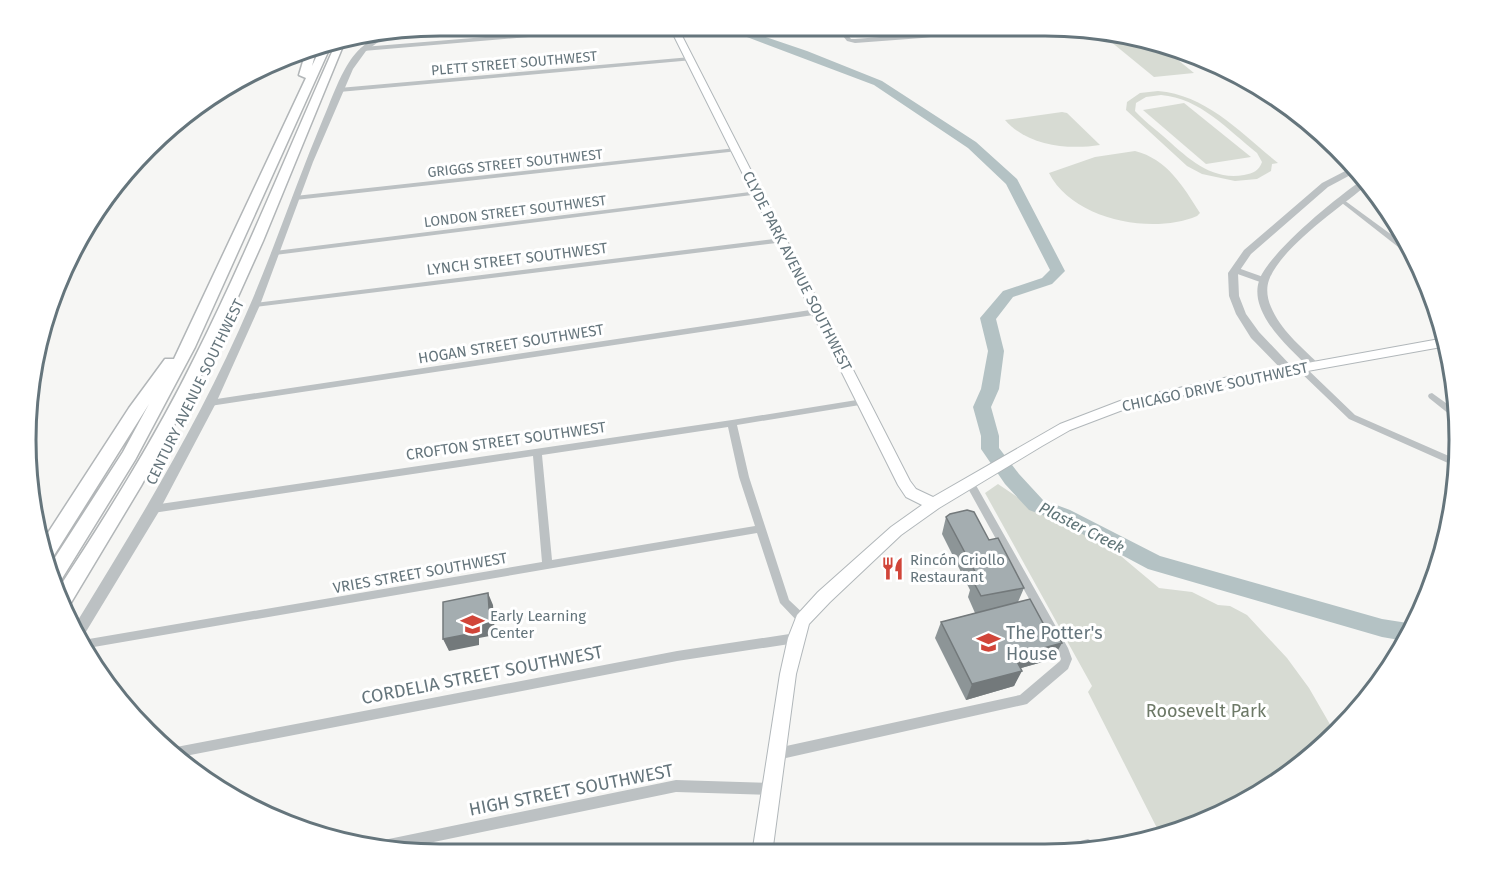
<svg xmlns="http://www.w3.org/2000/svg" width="1485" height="880" viewBox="0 0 1485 880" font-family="'Fira Sans',sans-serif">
<rect width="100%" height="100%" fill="#f6f6f4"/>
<g fill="#d7dbd3" fill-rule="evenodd">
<path d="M1134 39 1157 43 1194 73 1154 77 1110 41Z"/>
<path d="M1158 91C1207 95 1242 134 1278 163L1272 164 1271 171 1257 179 1235 181 1202 174 1187 166 1126 110 1127 102 1140 93ZM1161 95C1200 98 1228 130 1257 153L1262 162C1259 171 1253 173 1244 175 1210 181 1187 157 1163 136 1154 128 1143 120 1135 111L1136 103 1146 97Z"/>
<path d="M1184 103 1251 157 1206 164 1143 110Z"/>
<path d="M1062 112 1067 113 1100 145C1067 150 1028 146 1005 120Z"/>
<path d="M1135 151C1167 159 1183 186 1200 213L1197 216C1152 235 1073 220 1049 173L1095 157Z"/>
<path d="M998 484 1045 516 1097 536 1159 588 1192 592 1218 605 1230 606 1247 615 1287 658 1309 688 1335 733C1299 773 1252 799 1204 821 1190 827 1176 836 1160 834L1088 692 1092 686 985 493Z"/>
</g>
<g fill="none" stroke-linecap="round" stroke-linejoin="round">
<path fill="#b4c2c4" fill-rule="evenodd" d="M718 26H733L807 51 882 81 976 142 1017 179 1065 271 1052 284 1013 297 996 319 1004 351 999 389 991 407 999 436V448L1019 474 1043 500 1070 510 1160 556 1382 619 1414 624 1405 641 1382 637 1148 569 1056 520 1029 510 1005 484 981 449V436L973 407 981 389 988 351 980 318 1003 291 1042 278 1050 270 1006 184 968 148 874 85Z"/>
<defs>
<path id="secondary" d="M669 26H677L910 481 916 489 933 497 1060 424 1120 401 1224 378 1445 338 1447 346 1224 386 1128 408 1070 430 1042 446 939 508 901 535 830 602 809 624 796 674 772 854H752L780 674 788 638 797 615 818 592 891 527 922 505 906 497 898 485Z"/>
<g id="motorway">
<path d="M345 41 263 241 210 359 141 486 69 606 66 607 57 591C106 516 154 440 194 359 246 256 289 148 336 43Z"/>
<path d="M332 43 195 347 135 460 58 585 54 586 47 570 123 452 149 404 51 560 46 562 42 542 129 408 165 359H174L306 78 299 75 307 48 317 47 312 66 322 45Z"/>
</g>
</defs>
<use href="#secondary" stroke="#b1b7ba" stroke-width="2"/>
<use href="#motorway" stroke="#b2b6b8" stroke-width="3"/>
<g fill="#bcc1c3" fill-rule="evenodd">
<path d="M620 26H639L636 28 363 51 360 49 363 47Z"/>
<path d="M835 26H841L851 39H855L917 34 911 26H916L923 33 1003 26H1026L922 38 855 43 847 41Z"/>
<path d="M691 57 694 59 693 60 339 92 336 90 339 88Z"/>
<path d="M736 148 738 149V151L295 200 292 198 295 196Z"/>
<path d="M758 191 761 193 760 194 275 255 271 253 275 251Z"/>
<path d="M1344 200 1411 249 1415 257H1411L1342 203 1341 202Z"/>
<path d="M782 238H785V242L255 307 251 305 255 303Z"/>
<path d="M1232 268H1238L1266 278 1267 280 1263 282H1260L1232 272Z"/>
<path d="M817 309 820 310 821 312 820 314 210 406 206 403 210 400Z"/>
<path d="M1301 365 1304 366 1355 415 1458 460 1457 467 1349 419 1298 370 1297 368Z"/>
<path d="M1432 393 1457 411V419L1454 418 1429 398 1428 396 1429 394Z"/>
<path d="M863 399 866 400 867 402 866 404 737 425 749 477 789 600 807 617 808 620 807 623 803 625 799 623 780 603 757 533 88 648 83 640 542 562 533 456 153 513 150 512 148 509 150 506 153 505 732 420ZM728 427 739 477 755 526 552 560 542 455Z"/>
<path d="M970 479 973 480 1068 648 1072 659 1068 669 1027 704 1023 705 777 760 773 758 771 754 773 750 777 748 1020 695 1060 661 1061 659 1059 653 965 483 967 480Z"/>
<path d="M796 633 800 635 801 638 800 641 796 643 677 661 180 757 171 748 677 651Z"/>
<path d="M676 780 771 783 775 785 777 789 775 793 771 795 676 792 395 850 373 846 375 843 379 841Z"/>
<path d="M1088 839 1101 845 1103 848 1072 854H1047L1048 849 1053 848Z"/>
</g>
<g fill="#bcc1c3" fill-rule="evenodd">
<path d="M389 34 366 51 353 69 313 162 260 305 216 403 158 513 84 635 81 636 75 625C139 521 202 418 250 305 276 244 297 181 323 119 330 103 336 85 345 69 355 51 369 37 389 34Z"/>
<path d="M1353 167 1358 171 1328 187 1251 254 1238 273 1239 296 1246 314 1259 332 1295 370 1293 373H1285L1251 338 1236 314 1229 296 1228 273 1244 250 1322 183Z"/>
<path d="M1364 179 1368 184C1341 207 1281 247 1269 280 1266 288 1267 298 1271 307 1280 329 1301 347 1318 363L1320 366 1314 370 1310 369C1291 349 1264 327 1258 299 1257 293 1257 287 1259 281 1267 254 1339 195 1364 179Z"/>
</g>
<use href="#secondary" fill="#fff" fill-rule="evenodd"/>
<use href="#motorway" fill="#fff" fill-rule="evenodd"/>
</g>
<path fill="#8d9597" d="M946 517 989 540 1024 588 1018 602 1053 659 1021 668 1014 686 966 700 935 638 941 622 975 613 968 597 970 590 942 534Z"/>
<g fill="#73797b">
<path d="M488 593 493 605 495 635 479 638V645L449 651 443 639Z"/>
<path d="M1062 643 1053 659 1007 672 1014 656Z"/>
<path d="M1022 671 1014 686 966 700 972 684Z"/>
</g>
<g fill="#a4adb0" stroke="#73797b" stroke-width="1.5">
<path d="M967 510 974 512 989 540 998 538 1024 588 981 596 973 581 979 579 946 517 950 514Z"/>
<path d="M488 593 490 623 474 626V633L443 639V602Z"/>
<path d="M1030 599 1049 634 1056 632 1062 643 1014 656 1022 671 972 684 941 622Z"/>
</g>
<defs>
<symbol id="restaurant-bare" viewBox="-9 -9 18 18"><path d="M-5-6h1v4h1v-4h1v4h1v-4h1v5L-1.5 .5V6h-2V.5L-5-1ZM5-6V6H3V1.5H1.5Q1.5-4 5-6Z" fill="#d14539" stroke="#fff" stroke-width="2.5" paint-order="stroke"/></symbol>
<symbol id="school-bare" viewBox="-9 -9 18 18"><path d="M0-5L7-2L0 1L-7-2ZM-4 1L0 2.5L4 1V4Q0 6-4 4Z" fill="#d14539" stroke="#fff" stroke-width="2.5" paint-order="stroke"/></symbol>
</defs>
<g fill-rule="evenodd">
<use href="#restaurant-bare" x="876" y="552" width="33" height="33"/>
<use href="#school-bare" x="456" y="608" width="33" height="33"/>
<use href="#school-bare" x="972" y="626" width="33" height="33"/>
</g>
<g text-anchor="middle" stroke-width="6" stroke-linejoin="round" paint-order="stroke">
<g font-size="14" fill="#65757c" stroke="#fff">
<text transform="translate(514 63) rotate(-5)" y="5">PLETT STREET SOUTHWEST</text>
<text transform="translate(515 163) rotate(-6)" y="5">GRIGGS STREET SOUTHWEST</text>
<text transform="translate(515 211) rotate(-7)" y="5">LONDON STREET SOUTHWEST</text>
</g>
<g font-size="15" fill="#65757c" stroke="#fff">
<text transform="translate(517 259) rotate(-7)" y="5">LYNCH STREET SOUTHWEST</text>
<text transform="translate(797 271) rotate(63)" y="5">CLYDE PARK AVENUE SOUTHWEST</text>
<text transform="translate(511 344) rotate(-9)" y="5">HOGAN STREET SOUTHWEST</text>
<text transform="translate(1215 387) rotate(-12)" y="5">CHICAGO DRIVE SOUTHWEST</text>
<text transform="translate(195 392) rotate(-64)" y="5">CENTURY AVENUE SOUTHWEST</text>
<text transform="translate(506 441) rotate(-8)" y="5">CROFTON STREET SOUTHWEST</text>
<text transform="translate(420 573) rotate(-10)" y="5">VRIES STREET SOUTHWEST</text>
</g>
<g font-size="15" fill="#65757c" stroke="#fff" text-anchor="start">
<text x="910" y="565">Rincón Criollo<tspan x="910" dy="17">Restaurant</tspan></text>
<text x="490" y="621">Early Learning<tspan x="490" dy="17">Center</tspan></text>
</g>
<g font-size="16" font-style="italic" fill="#5f7477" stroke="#fff">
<text transform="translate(1082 527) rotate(27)" y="6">Plaster Creek</text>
</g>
<g font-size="18" fill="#65757c" stroke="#fff" text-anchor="start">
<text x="1006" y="639">The Potter's<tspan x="1006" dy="21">House</tspan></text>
</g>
<g font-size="18" fill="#65757c" stroke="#fff">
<text transform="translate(482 675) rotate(-11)" y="6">CORDELIA STREET SOUTHWEST</text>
<text transform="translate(571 790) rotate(-11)" y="6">HIGH STREET SOUTHWEST</text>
</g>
<g font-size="18" fill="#6d7967" stroke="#fff">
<text x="1206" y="717">Roosevelt Park</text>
</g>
</g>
<path d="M0 0H1485V880H0ZM440 36H1045A404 404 0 0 1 1449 440V440A404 404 0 0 1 1045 844H440A404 404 0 0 1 36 440V440A404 404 0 0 1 440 36Z" fill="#fff" fill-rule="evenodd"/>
<path fill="none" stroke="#65757c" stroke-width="3" d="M440 36H1045A404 404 0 0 1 1449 440V440A404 404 0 0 1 1045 844H440A404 404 0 0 1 36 440V440A404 404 0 0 1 440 36Z"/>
</svg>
